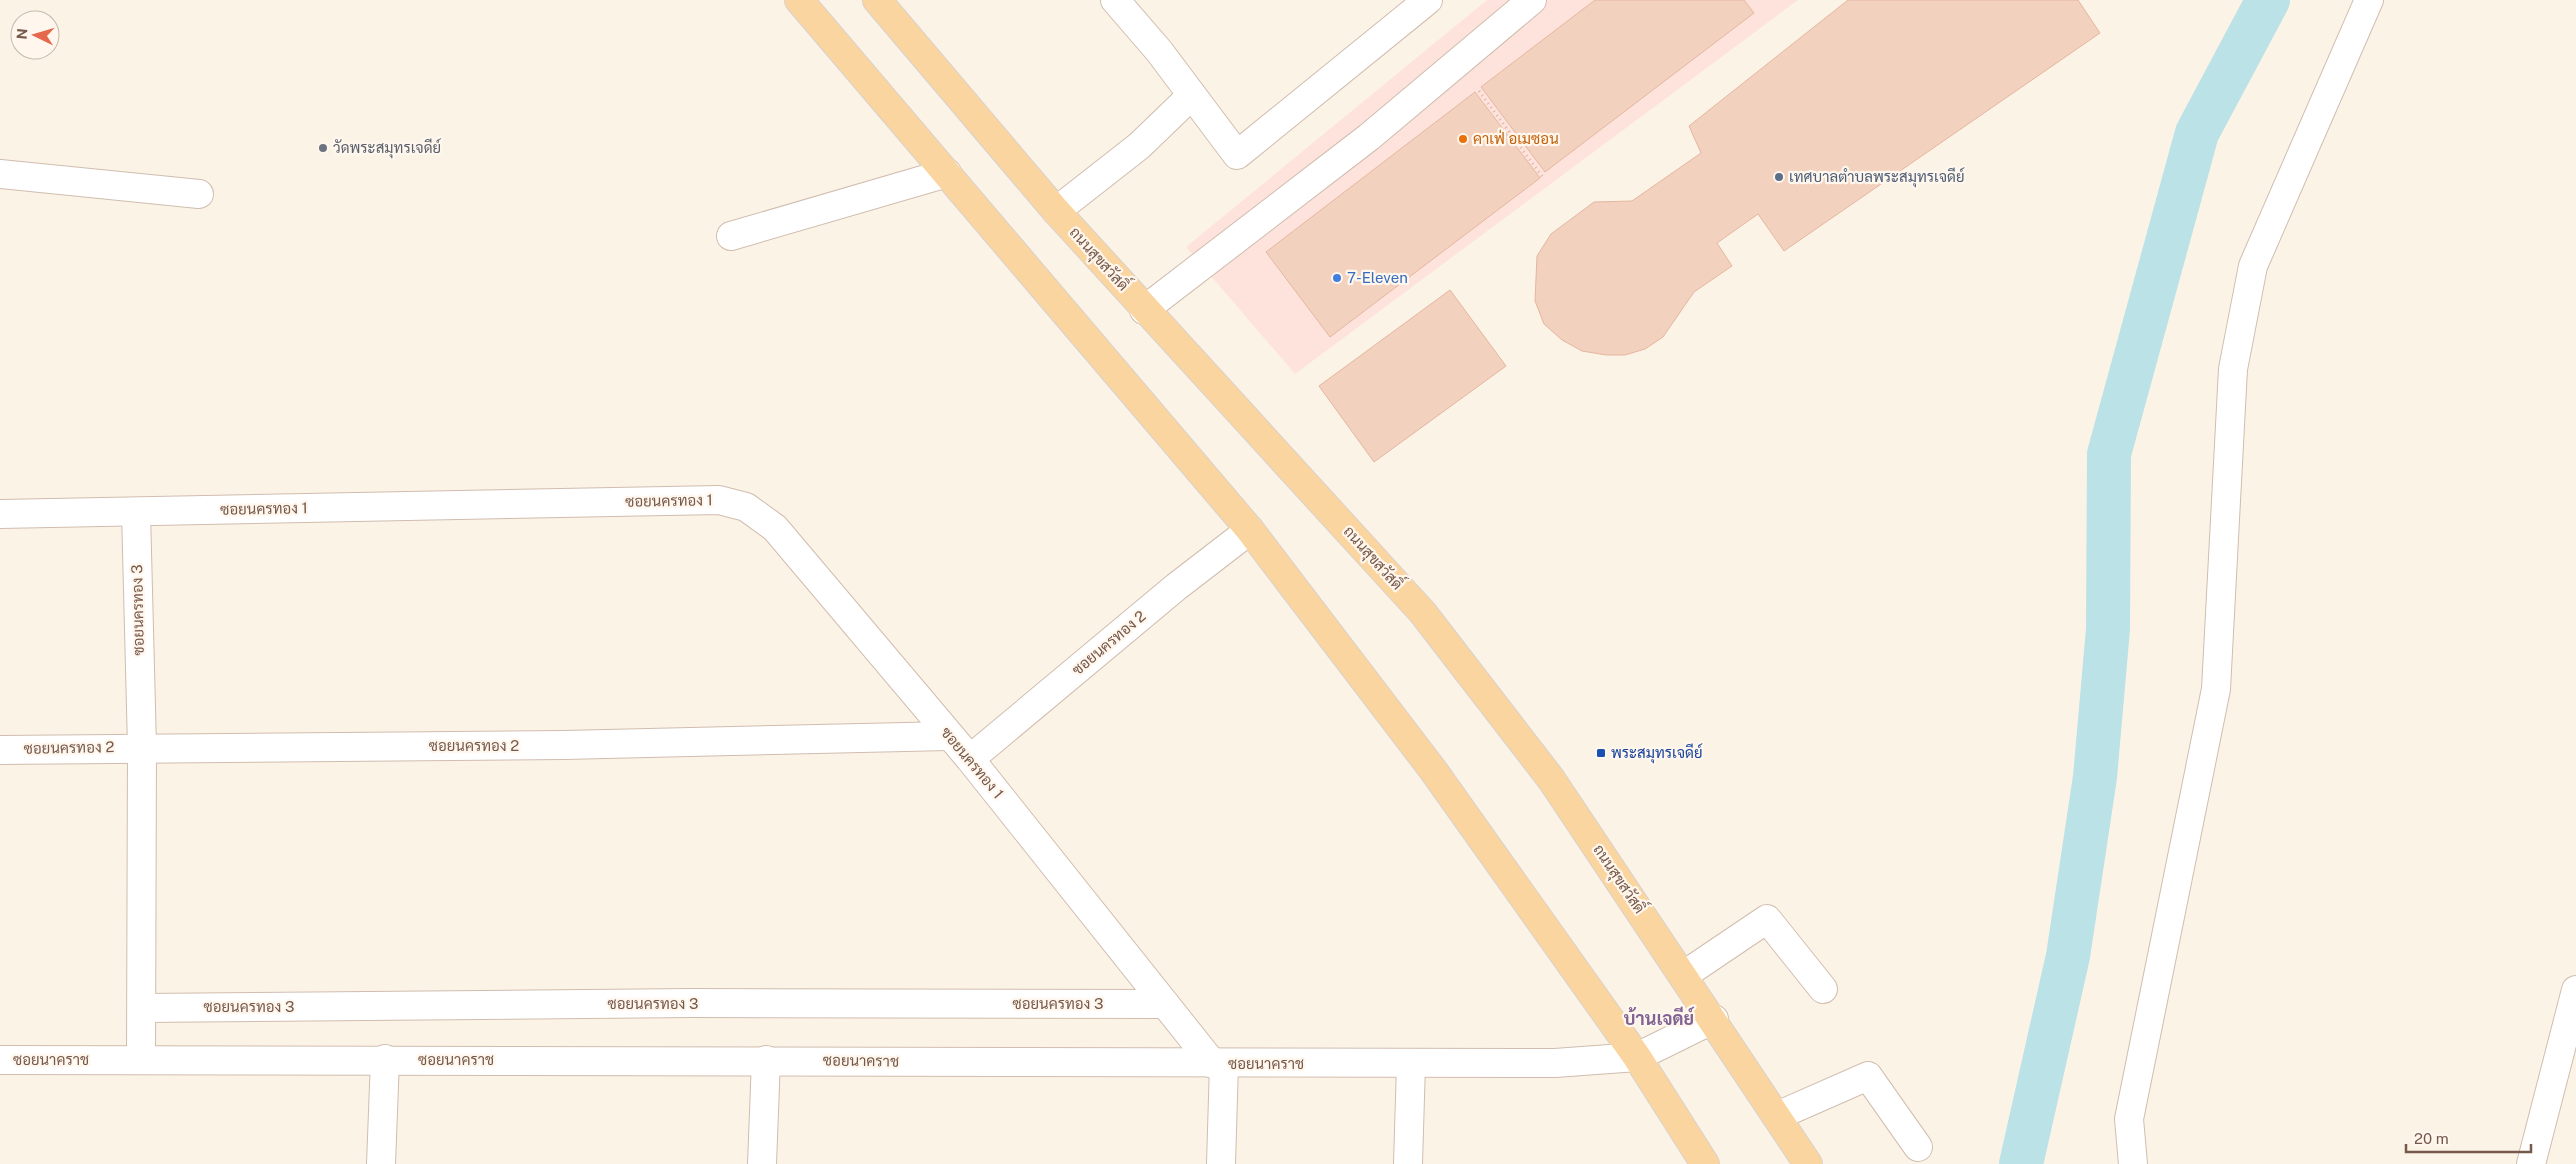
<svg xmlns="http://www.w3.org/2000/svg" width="2576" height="1164" viewBox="0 0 2576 1164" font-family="'Public Sans',Sarabun,sans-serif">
<rect width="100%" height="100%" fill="#fcf3e7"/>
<path fill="#fde3db" d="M1487 0H1798L1295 374 1186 247Z"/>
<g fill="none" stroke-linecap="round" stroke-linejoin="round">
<path stroke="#bbe2e6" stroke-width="44" d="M2021 1164 2068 956 2095 777 2108 629 2109 454 2197 133 2268 0"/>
</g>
<g fill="#f2d1be" stroke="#e5b69f">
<path d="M1595 0H1744L1754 13 1545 172 1481 87Z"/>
<path d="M1848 0H2078L2100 33 1784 251 1758 214 1717 243 1732 266 1694 292 1663 337 1645 349 1625 355H1606L1582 351 1562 340 1544 324 1535 301 1537 256 1551 234 1594 202 1632 201 1701 153 1689 126Z"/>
<path d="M1475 92 1540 178 1330 337 1266 252Z"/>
<path d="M1450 290 1506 366 1374 462 1319 386Z"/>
</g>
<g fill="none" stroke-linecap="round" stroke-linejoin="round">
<defs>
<g id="minor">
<path d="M1192 95 1237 155 1428 0"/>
<path d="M0 174 199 194"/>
<path d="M1056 211 1139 146 1192 95 1159 51 1115 0"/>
<path d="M731 236 947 173"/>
<path d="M1144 310 1369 137 1532 0"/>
<path d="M136 512 142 747 141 1060"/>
<path d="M0 514 719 500 746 507 775 528 970 759 1213 1064"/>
<path d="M0 750 564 745 949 736"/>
<path d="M970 759 1176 587 1250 530"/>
<path d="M1684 975 1767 919 1823 989"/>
<path d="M142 1008 692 1003 1165 1004"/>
<path d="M0 1060 1555 1063 1637 1057 1714 1019"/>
<path d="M1777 1116 1868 1076 1918 1147"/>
<path d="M381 1164 385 1059"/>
<path d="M762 1164 766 1060"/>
<path d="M1221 1164 1224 1064"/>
<path d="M1408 1164 1411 1064"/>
<path d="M2133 1164 2129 1119 2216 689 2233 369 2253 266 2369 0"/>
<path d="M2531 1164 2576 990"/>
</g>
<g id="major">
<path d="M799 0 1250 530 1433 770 1637 1057 1705 1164"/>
<path d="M877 0 1056 211 1423 613 1551 779 1808 1164"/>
</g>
</defs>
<use href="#minor" stroke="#d0bdaf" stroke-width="30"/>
<use href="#major" stroke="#d9d1cd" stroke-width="30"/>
<path stroke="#d7b4a1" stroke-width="3" stroke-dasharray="1 4" stroke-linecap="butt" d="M1479 91 1544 179"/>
<use href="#minor" stroke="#fff" stroke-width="28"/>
<use href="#major" stroke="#fad5a0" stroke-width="28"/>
</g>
<circle fill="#e8710a" stroke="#fff7ed" stroke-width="2" cx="1463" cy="139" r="5"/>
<circle fill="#6b7280" stroke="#fff7ed" stroke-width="2" cx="323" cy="148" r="5"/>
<circle fill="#5c6f8a" stroke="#fff7ed" stroke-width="2" cx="1779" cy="177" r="5"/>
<circle fill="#3f7fe0" stroke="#fff7ed" stroke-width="2" cx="1337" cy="278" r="5"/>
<rect fill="#1a4fb4" stroke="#fff7ed" stroke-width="2" x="1596" y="748" width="10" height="10" rx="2.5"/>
<g text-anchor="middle" stroke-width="4.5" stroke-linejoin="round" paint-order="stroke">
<g font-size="15" fill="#c56008" stroke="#fff7ed" text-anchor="start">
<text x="1473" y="144">คาเฟ่ อเมซอน</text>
</g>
<g font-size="15" fill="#5b616d" stroke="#fff7ed" text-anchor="start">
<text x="333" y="153">วัดพระสมุทรเจดีย์</text>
</g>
<g font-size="15" fill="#4e5e75" stroke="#fff7ed" text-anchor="start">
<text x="1789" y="182">เทศบาลตำบลพระสมุทรเจดีย์</text>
</g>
<g font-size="15" fill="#76594b" stroke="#fff7ed">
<text transform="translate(1099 259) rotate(48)" y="5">ถนนสุขสวัสดิ์</text>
<text transform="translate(669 501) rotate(-1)" y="5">ซอยนครทอง 1</text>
<text transform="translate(264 509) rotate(-1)" y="5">ซอยนครทอง 1</text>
<text transform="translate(1373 558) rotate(48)" y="5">ถนนสุขสวัสดิ์</text>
<text transform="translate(138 610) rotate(-91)" y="5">ซอยนครทอง 3</text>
<text transform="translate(1109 643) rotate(-40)" y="5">ซอยนครทอง 2</text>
<text x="474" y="751">ซอยนครทอง 2</text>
<text transform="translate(69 748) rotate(-1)" y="5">ซอยนครทอง 2</text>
<text transform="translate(972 763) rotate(50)" y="5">ซอยนครทอง 1</text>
<text transform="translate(1619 879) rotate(56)" y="5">ถนนสุขสวัสดิ์</text>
<text x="653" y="1009">ซอยนครทอง 3</text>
<text x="1058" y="1009">ซอยนครทอง 3</text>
<text x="249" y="1012">ซอยนครทอง 3</text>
<text x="51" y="1065">ซอยนาคราช</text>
<text x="456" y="1065">ซอยนาคราช</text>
<text transform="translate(861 1061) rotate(1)" y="5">ซอยนาคราช</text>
<text x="1266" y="1069">ซอยนาคราช</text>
</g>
<g font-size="15" fill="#366cbe" stroke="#fff7ed" text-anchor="start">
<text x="1347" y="283">7-Eleven</text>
</g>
<g font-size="15" fill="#164399" stroke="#fff7ed" text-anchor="start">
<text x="1611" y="758">พระสมุทรเจดีย์</text>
</g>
<g font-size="18" font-weight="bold" fill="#806393" stroke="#fff7ed">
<text x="1659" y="1025">บ้านเจดีย์</text>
</g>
</g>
<g transform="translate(35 35) rotate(275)"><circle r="24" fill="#fff7ed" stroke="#c8b8ac"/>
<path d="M0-4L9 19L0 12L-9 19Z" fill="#e6684c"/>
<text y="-8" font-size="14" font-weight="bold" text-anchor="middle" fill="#76594b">N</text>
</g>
<path d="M2406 1144v8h125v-8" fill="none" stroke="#76594b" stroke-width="2.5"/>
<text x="2414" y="1144" font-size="15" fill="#76594b" stroke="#fff7ed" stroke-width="4" paint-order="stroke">20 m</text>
</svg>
